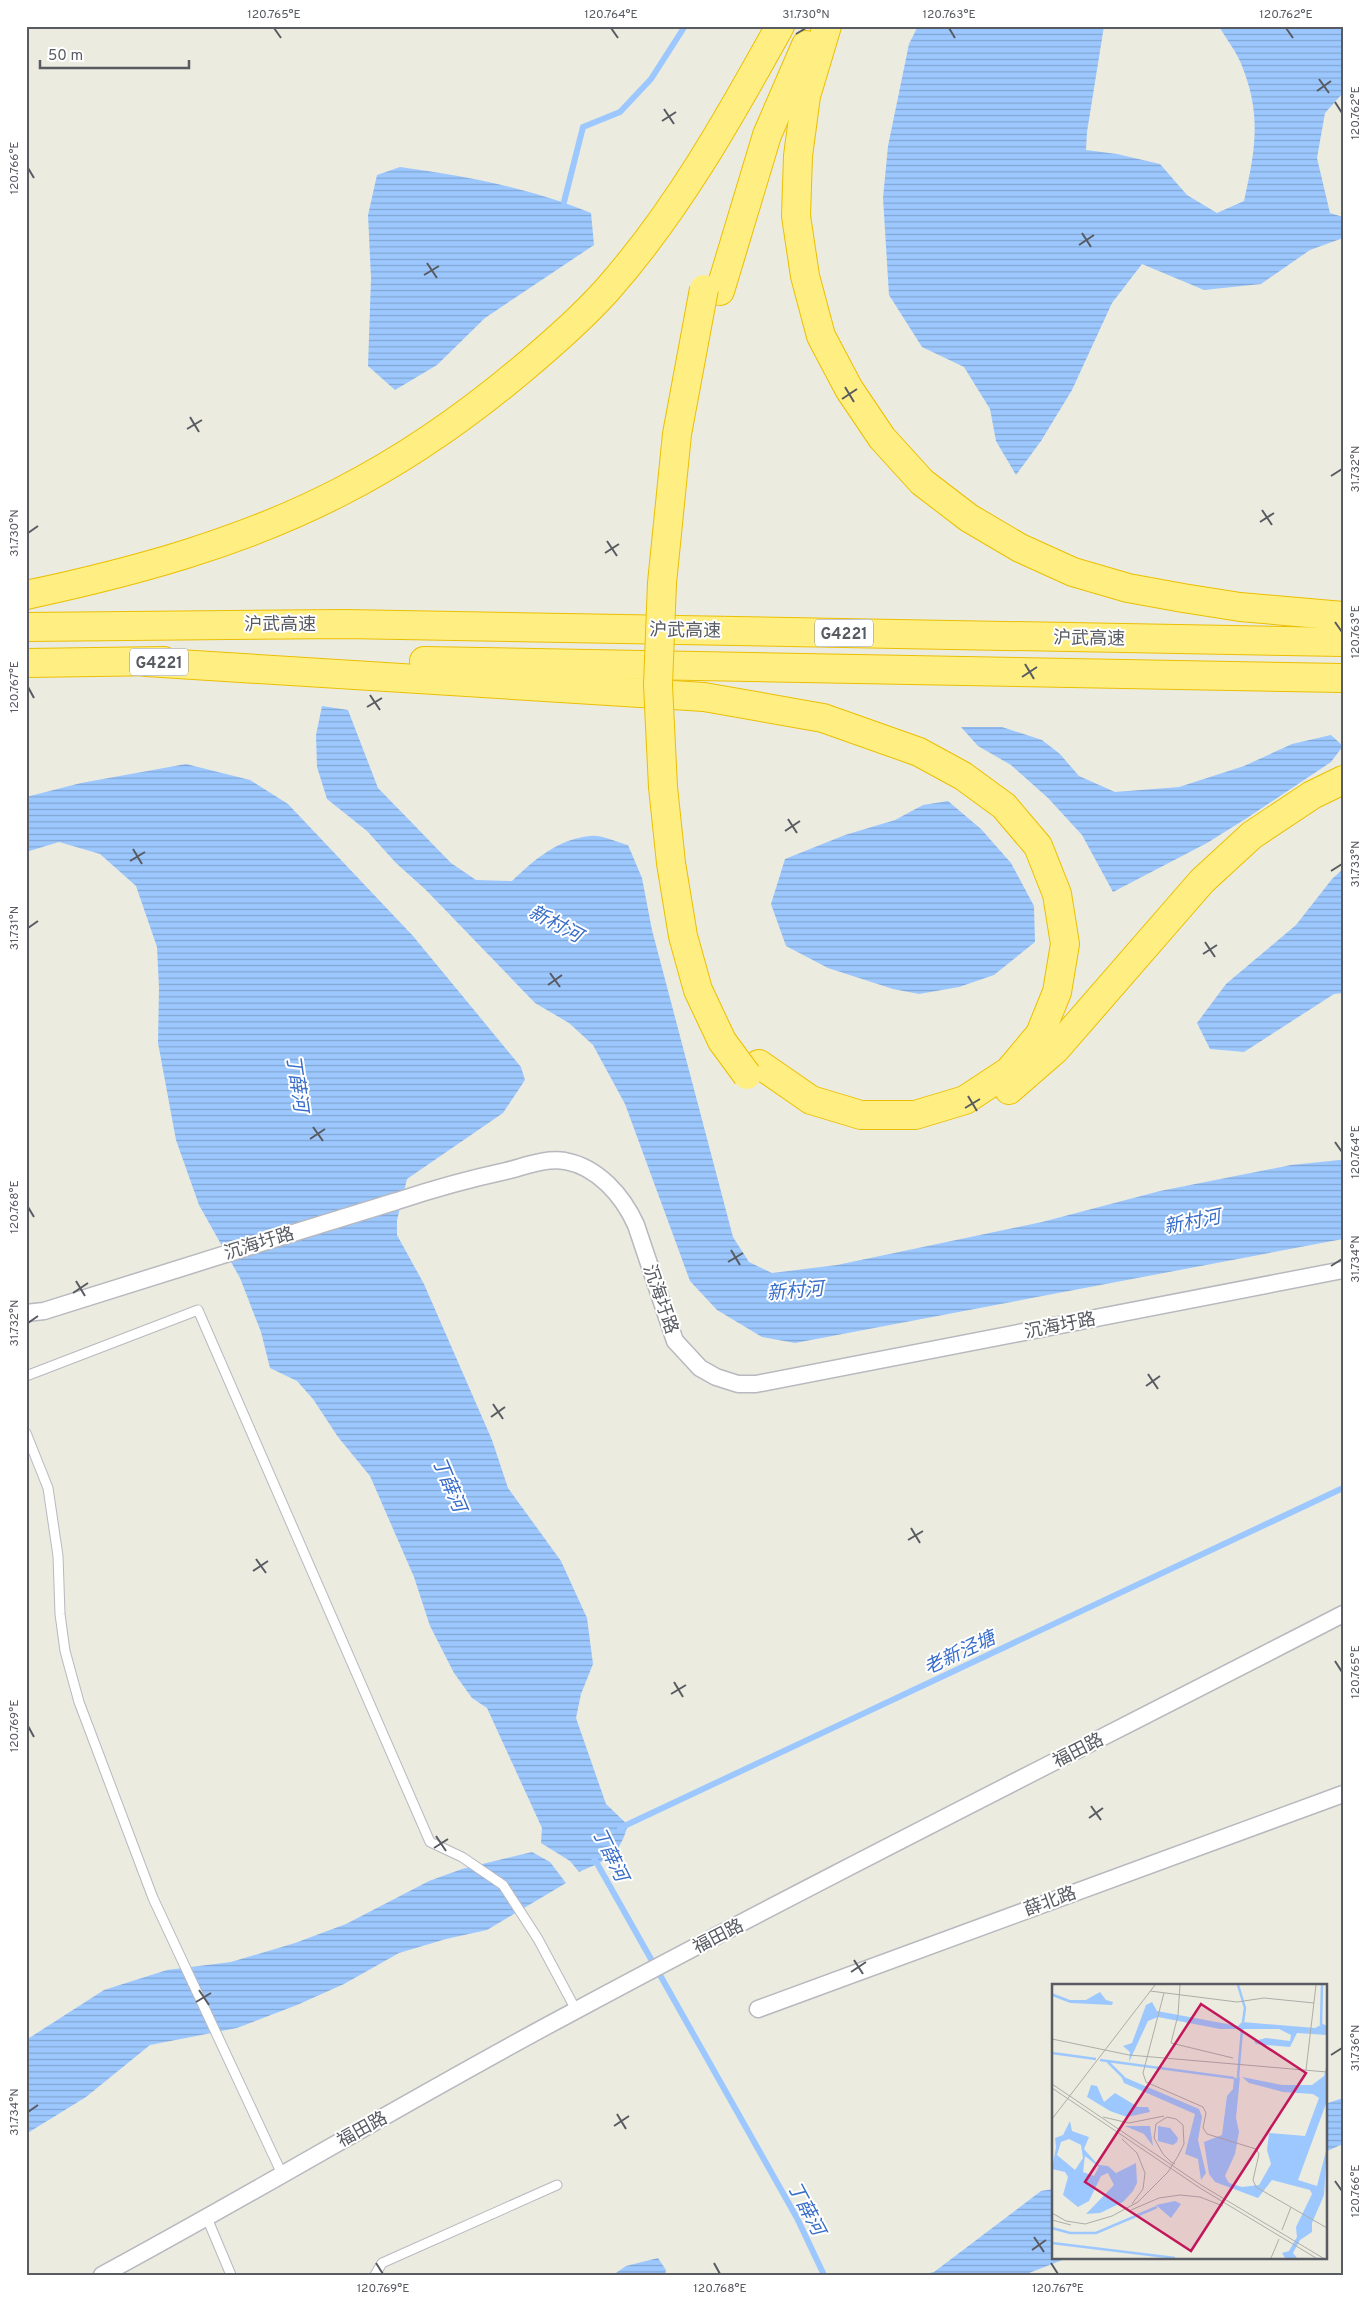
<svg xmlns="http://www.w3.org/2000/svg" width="1369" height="2301" viewBox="0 0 1369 2301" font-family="Overpass,'Noto Sans SC',sans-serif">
<defs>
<pattern id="water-rules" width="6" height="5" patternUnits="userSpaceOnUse" patternTransform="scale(1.25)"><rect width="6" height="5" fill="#9cc8ff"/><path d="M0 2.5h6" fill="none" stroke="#82a5d2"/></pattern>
</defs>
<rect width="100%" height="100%" fill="#ecebdf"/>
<g fill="url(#water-rules)">
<path d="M918 26H1104L1087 132 1086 150 1117 154 1160 164 1187 195 1217 213 1244 201C1255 151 1262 116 1242 66 1237 52 1226 39 1219 26H1343V93L1325 113 1317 158 1330 213 1343 217V238L1310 250 1261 284 1204 290 1142 264 1112 303 1072 390 1041 441 1016 475 996 441 990 409 964 367 922 347 889 295 883 198 888 146 909 44Z"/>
<path d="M400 167C465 176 531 188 591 213L594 245 485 318 437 365 395 390 368 366 371 278 368 215 377 175Z"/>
<path d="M322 706 348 710 378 788 416 827 451 863 476 880 512 881C534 860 558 839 590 836 600 834 617 842 628 845L642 878 652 930 733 1237 749 1262 772 1273 837 1265 1042 1222 1160 1191 1291 1165 1340 1160 1343 1161V1239L795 1343 762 1337 717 1310 690 1281 625 1104 593 1045 569 1023 535 1003 426 890 396 863 367 831 327 799 317 767 316 735Z"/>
<path d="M961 727H1002L1042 740 1060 754 1079 776 1115 792 1179 787 1244 766 1292 744 1331 735 1343 746 1331 762 1247 818 1207 843 1113 892 1082 835 1048 798 1011 765 978 746Z"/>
<path d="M186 764 250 780 288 804 413 936 521 1067 525 1080 503 1113 407 1179 397 1220V1235L424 1284 492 1440 508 1488 561 1561 587 1618 593 1664 581 1694 576 1718 606 1804 628 1825C618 1858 608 1859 579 1872L570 1861 541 1843 542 1828 487 1708 472 1698 454 1673 430 1626 414 1577 370 1476 338 1437 313 1399 297 1381 270 1368 261 1332 240 1278 199 1205 176 1140 158 1043 159 988 157 947 136 886 100 854 59 842 26 852V797L81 783Z"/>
<path d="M948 801 981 829 1011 863 1034 906 1035 942 994 975 959 987 919 994 893 989 828 968 786 946 771 904 785 859 845 835 895 820 923 805Z"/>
<path d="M1343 869V993L1334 994 1244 1052 1210 1049 1197 1023 1226 984 1296 925 1332 879Z"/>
<path d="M532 1852 550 1862 566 1883 487 1930 446 1939 399 1953 344 1984 297 2005 237 2028 150 2045 86 2097 26 2134V2040L104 1990 167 1970 231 1962 295 1943 346 1924 429 1881 462 1869Z"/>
<path d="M1343 2098V2144L1325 2152V2104Z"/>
<path d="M1053 2189V2257H1070L1024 2275H921L934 2272 1041 2191Z"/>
<path d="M658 2258 666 2270 665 2275H613L626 2266Z"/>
</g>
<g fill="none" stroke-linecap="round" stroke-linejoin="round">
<g stroke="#9cc8ff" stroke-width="6">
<path d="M564 202 583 127 620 112 651 79 685 26"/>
<path d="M620 1828 1343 1488"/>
<path d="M594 1858 797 2218 824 2275"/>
</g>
<defs>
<g id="service">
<path d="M26 1376 198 1310 430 1842 462 1857 503 1885 538 1939 576 2010"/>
<path d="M26 1433 48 1488 58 1556 60 1614 65 1651 79 1702 153 1898 282 2174"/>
<path d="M207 2218 231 2275"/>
<path d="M375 2275 382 2263 557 2185"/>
</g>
<g id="minor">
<path d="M26 1313 44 1311C162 1274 279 1237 397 1201 433 1189 469 1179 506 1171 526 1166 545 1158 565 1161 598 1167 623 1196 636 1225L675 1341 700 1368 716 1377 738 1384H756L1343 1270"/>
<path d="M758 2009 1343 1794"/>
<path d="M102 2275C260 2190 413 2097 571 2013 826 1876 1085 1747 1343 1614"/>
</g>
<g id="motorway">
<path d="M827 26 806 96 798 156 796 216 805 276 821 336 849 389 882 438 922 482 969 518 1020 548 1073 572 1128 588 1183 598 1240 607 1343 616"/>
<path d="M720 291 767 135 806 45"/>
<path d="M26 595C134 572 241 543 340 492 405 459 465 417 520 371 550 346 581 319 607 290 677 211 729 118 780 26"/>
<path d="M26 627 345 624 1343 642"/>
<path d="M424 661 1343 678"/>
<path d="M146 662 704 697 823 718 919 752 963 776 1004 806 1038 846 1057 894 1065 944 1057 992 1040 1034 1009 1071 965 1100 915 1115H861L811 1100 759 1064"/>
<path d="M26 663 164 661"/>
<path d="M1009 1090 1055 1050 1202 881 1252 835 1312 795 1343 780"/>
</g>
</defs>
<use href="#service" stroke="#b7b9bf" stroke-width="11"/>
<use href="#minor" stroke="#b7b9bf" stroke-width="19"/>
<use href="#motorway" stroke="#ebbf00" stroke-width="30"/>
<use href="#service" stroke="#fff" stroke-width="9"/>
<use href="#minor" stroke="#fff" stroke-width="16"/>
<use href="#motorway" stroke="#ffef83" stroke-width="28"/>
<defs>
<path id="motorway-bridge" d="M704 289 677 434 662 583 658 685 663 787 671 863 683 936 698 990 722 1041 747 1075"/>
</defs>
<use href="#motorway-bridge" stroke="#ebbf00" stroke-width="30" stroke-linecap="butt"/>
<use href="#motorway-bridge" stroke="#ffef83" stroke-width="28"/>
</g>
<path fill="none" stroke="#585b61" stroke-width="2" d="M274 28 281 38M611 28 618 38M949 28 955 38M1286 28 1293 38M796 34 806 28M1319 79 1329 93M1317 91 1331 81M1335 102 1342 113M664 109 674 124M662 121 676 112M28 168 34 178M1082 233 1091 247M1079 245 1094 235M427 263 437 278M424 275 439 266M845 387 854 402M842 399 857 389M190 417 199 432M187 429 202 420M1331 476 1342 469M1262 510 1272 525M1260 522 1274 513M28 533 38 526M607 541 617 556M605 553 619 544M1335 622 1342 632M1025 664 1034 679M1022 677 1037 667M28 687 34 698M370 695 380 710M367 707 382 698M788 819 797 833M785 831 800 821M133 849 142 864M130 861 145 852M1331 871 1342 864M28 928 38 921M1205 942 1215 957M1203 954 1217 945M550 973 560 987M548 985 562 975M968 1096 977 1111M965 1108 980 1099M313 1127 323 1141M310 1139 325 1129M1335 1142 1342 1152M28 1207 34 1217M731 1250 740 1265M728 1262 743 1253M1331 1266 1342 1259M76 1281 85 1296M73 1293 88 1283M28 1323 38 1316M1148 1374 1158 1389M1146 1386 1160 1376M493 1404 503 1419M491 1417 505 1407M911 1528 920 1543M908 1540 923 1531M256 1559 266 1573M253 1571 268 1561M1335 1661 1342 1672M674 1682 683 1697M671 1694 686 1685M28 1726 34 1737M1091 1806 1101 1820M1089 1818 1103 1808M436 1836 446 1851M434 1848 448 1839M854 1960 863 1974M851 1972 866 1962M199 1990 209 2005M196 2002 211 1993M1331 2055 1342 2048M28 2112 38 2105M617 2114 626 2129M614 2126 629 2116M1335 2181 1342 2191M1034 2237 1044 2252M1032 2250 1046 2240M376 2263 383 2274M714 2263 720 2274M1051 2263 1058 2274"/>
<g text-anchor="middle" stroke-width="4" stroke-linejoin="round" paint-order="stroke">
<g fill="#fff" stroke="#8a8c90" stroke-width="1">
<rect x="815" y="619.5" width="58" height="27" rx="4"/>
<rect x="130" y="648.5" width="58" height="27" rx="4"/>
</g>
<g font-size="16" font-weight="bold" fill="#585b61">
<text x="844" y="639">G4221</text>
<text x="159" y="668">G4221</text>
</g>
<g font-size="18" fill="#585b61" stroke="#fff">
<text x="280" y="630">沪武高速</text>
<text transform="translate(685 630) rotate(1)" y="6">沪武高速</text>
<text transform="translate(1089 638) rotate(1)" y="6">沪武高速</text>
<text transform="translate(259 1243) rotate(-17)" y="6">沉海圩路</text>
<text transform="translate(661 1299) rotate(71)" y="6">沉海圩路</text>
<text transform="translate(1060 1325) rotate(-11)" y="6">沉海圩路</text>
<text transform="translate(1078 1750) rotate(-27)" y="6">福田路</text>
<text transform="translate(1050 1901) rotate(-20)" y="6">薛北路</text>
<text transform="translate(718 1936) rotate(-27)" y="6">福田路</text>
<text transform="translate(362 2129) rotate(-29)" y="6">福田路</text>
</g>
<g font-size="19" font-style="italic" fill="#386dc9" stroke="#fff">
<text transform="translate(556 923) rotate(28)" y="7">新村河</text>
<text transform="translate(298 1083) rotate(82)" y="7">丁薛河</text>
<text transform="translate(1192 1221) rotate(-11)" y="7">新村河</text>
<text transform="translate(795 1290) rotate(-5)" y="7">新村河</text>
<text transform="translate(450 1484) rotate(67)" y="7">丁薛河</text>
<text transform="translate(959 1652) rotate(-25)" y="7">老新泾塘</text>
<text transform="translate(611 1854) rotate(64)" y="7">丁薛河</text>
<text transform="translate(807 2208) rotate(62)" y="7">丁薛河</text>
</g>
</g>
<g transform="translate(1052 1984)">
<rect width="275" height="275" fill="#ecebdf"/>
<path d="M48 8 54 16 61 18 60 21 18 19 0 12V9L18 16H34ZM100 18 105 27 186 42 190 38 263 44 271 40 275 42V51L245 49 238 63 204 60 202 57 214 54 238 57 239 51 227 45H168L106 33 96 37 77 78 78 68 71 62 80 59 94 21ZM275 79V117L246 196 265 202 275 163 272 211 260 239V248L248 256 241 269 245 274H233L230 269 237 267 245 253 244 243 260 210 258 206 220 196 206 214 163 198 157 190 152 158 170 151 175 112 181 105 182 94 188 93 184 134 187 148 183 170 173 192 177 199 190 203 207 201 219 180 215 166 217 149 253 152 267 114 261 110 231 108 197 99 190 93 230 101H260L272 92ZM72 93 147 125 150 133 146 156 154 189 149 196 146 175 133 170 143 130 72 99 70 94ZM39 101 45 102 52 118 63 109 86 123H96L98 128 75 133 58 127 35 113ZM18 137 20 147 37 153 32 165 46 181 56 182 64 189 84 179 85 199 81 207 71 218 48 229 34 230 62 201 56 189 49 192 37 217 26 223 11 211 16 193 13 188 0 185 4 163 3 154 11 151ZM17 155 29 161 31 174 23 186 5 171 9 158ZM33 172 47 183 42 192 31 188ZM73 142H98L101 162 92 150ZM106 142 118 144 126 154 125 158 121 161 106 157ZM123 217 129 220 119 234 104 221Z" fill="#9cc8ff" fill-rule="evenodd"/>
<path fill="none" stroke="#9cc8ff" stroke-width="2.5" d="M186 1 193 24 191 38M269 41 270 1M0 69 44 75M48 76 182 94M55 77 72 94M186 93 190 45M0 244 18 249H44L105 223M0 259 123 274"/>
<path fill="none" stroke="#adada9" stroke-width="1" d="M128 1 126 31 119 59 181 74M98 7 185 18 212 14 262 19M112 9 91 89 94 98 151 123 154 129 151 144 155 150 204 165 207 170 201 196 204 203 275 244M0 55 77 71 275 88M254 86 264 1M0 100 149 201 271 274M0 104 148 204 264 274M51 133 77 139 112 132M0 135 103 1M70 155 85 169 93 189 91 205 80 220M79 226 107 214 128 211 148 213 171 222M0 229 14 237 33 240 60 232 86 218 116 188 126 172 132 160 131 141 124 135 115 133 104 140 102 154 111 170 119 178 123 180M0 236 19 241M230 246 239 223M219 274 227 255"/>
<path fill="#c2185b" fill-opacity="0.15" stroke="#c2185b" stroke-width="2.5" d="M149 20 254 89 139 267 33 198Z"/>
<rect width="275" height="275" fill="none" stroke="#585b61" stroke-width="2.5"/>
</g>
<rect width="1369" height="2301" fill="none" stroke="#ffffff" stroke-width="55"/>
<path d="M40 60v8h149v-8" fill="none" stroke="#585b61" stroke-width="2.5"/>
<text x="48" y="60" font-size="15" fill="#585b61" stroke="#ffffff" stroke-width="4" paint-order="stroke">50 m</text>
<rect x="28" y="28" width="1314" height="2246" fill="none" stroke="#585b61" stroke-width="2"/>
<g font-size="12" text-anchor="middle" fill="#585b61">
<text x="274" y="18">120.765°E</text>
<text x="611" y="18">120.764°E</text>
<text x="806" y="18">31.730°N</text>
<text x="949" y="18">120.763°E</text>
<text x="1286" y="18">120.762°E</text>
<text transform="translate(1355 113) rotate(-90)" y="4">120.762°E</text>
<text transform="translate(14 168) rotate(-90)" y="4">120.766°E</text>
<text transform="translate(1355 469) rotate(-90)" y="4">31.732°N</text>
<text transform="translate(14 533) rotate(-90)" y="4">31.730°N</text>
<text transform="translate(1355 632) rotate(-90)" y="4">120.763°E</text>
<text transform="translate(14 687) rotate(-90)" y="4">120.767°E</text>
<text transform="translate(1355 864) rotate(-90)" y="4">31.733°N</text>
<text transform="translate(14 928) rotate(-90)" y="4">31.731°N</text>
<text transform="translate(1355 1152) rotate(-90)" y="4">120.764°E</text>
<text transform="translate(14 1207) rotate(-90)" y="4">120.768°E</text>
<text transform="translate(1355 1259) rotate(-90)" y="4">31.734°N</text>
<text transform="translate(14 1323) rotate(-90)" y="4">31.732°N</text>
<text transform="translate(1355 1672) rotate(-90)" y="4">120.765°E</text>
<text transform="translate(14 1726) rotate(-90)" y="4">120.769°E</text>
<text transform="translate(1355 2048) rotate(-90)" y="4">31.736°N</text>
<text transform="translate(14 2112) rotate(-90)" y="4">31.734°N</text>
<text transform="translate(1355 2191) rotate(-90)" y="4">120.766°E</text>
<text x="383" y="2292">120.769°E</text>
<text x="720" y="2292">120.768°E</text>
<text x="1058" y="2292">120.767°E</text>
</g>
</svg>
